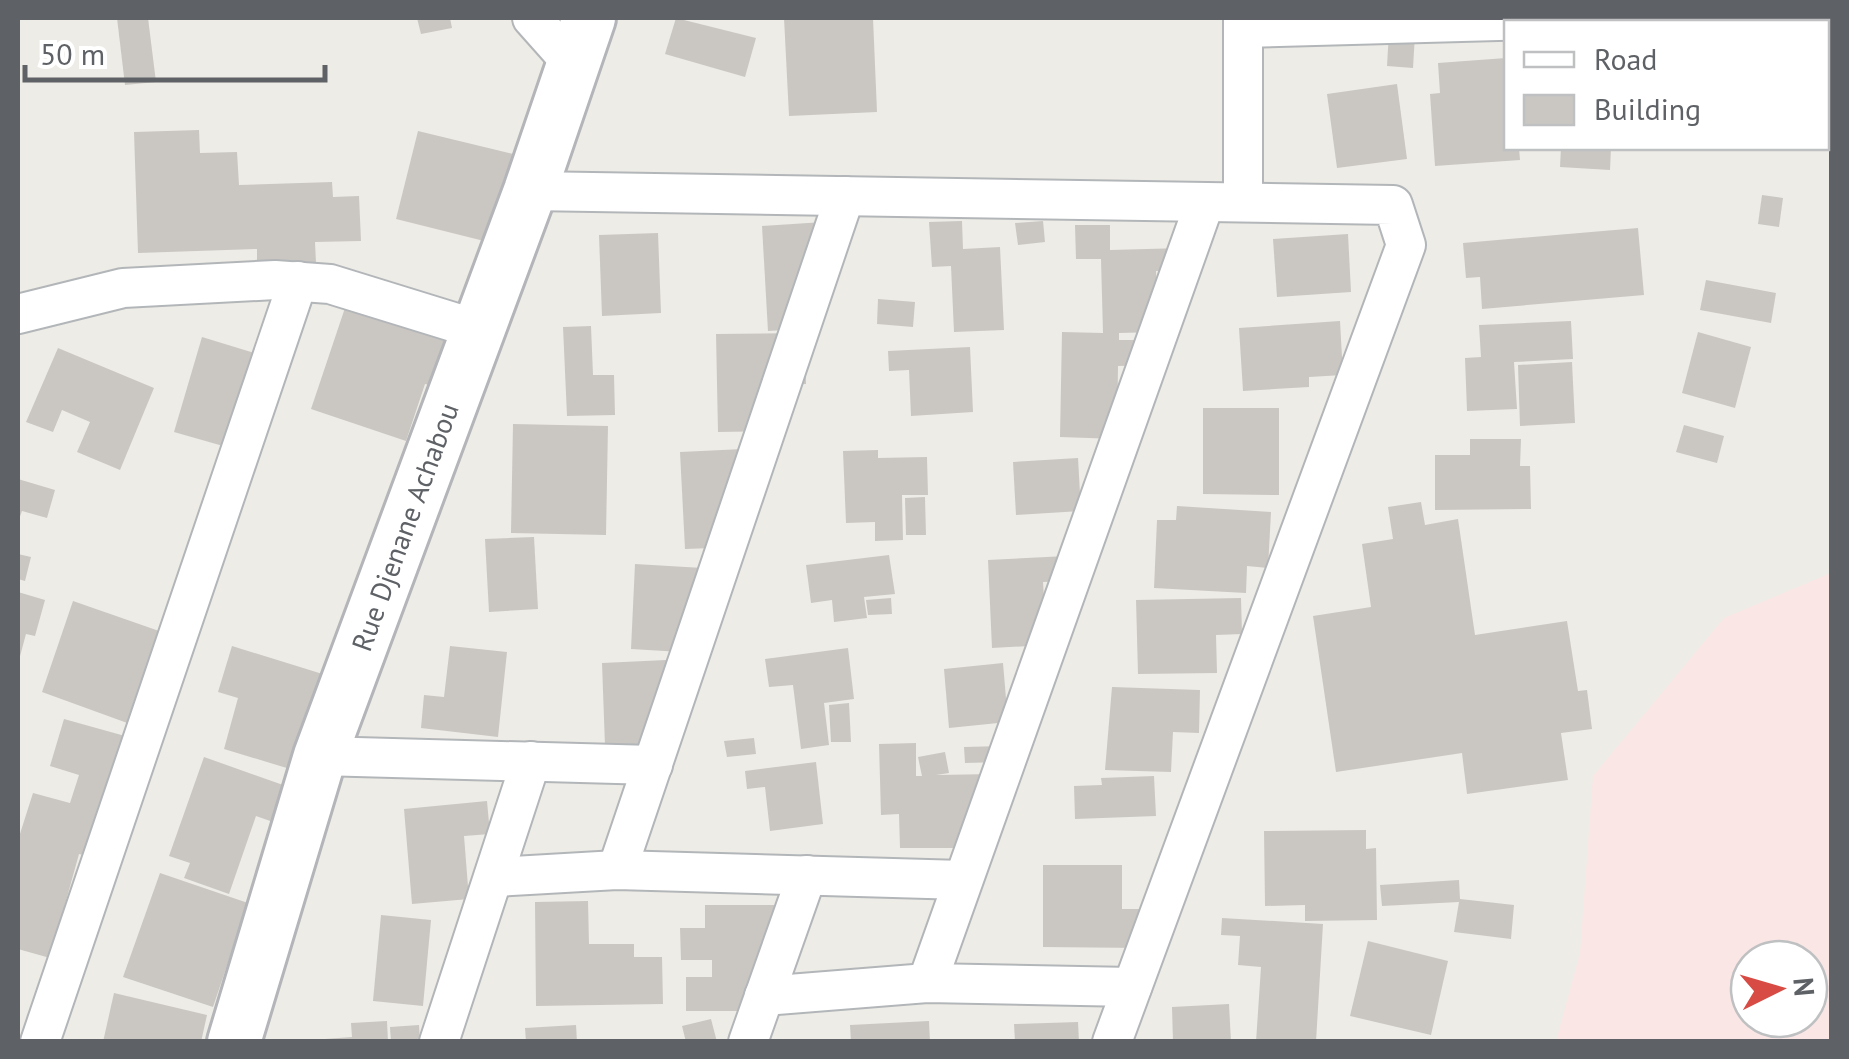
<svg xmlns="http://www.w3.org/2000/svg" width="1849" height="1059" viewBox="0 0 1849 1059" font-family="'PT Sans',sans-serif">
<rect width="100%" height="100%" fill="#eeece6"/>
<path fill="#f9e6e5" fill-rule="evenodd" d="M1831 573V1041H1556L1580 953 1593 776 1724 618ZM1749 959H1809V1019H1749Z"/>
<g fill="#cac7c3">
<path d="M117 18H148L156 82 125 85Z"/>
<path d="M417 18H450L452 28 421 34Z"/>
<path d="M676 18 756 38 745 77 665 54Z"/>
<path d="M784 18H873L877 112 789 116Z"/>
<path d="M1389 32 1415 34 1413 68 1387 66Z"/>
<path d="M1506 58V148H1519L1520 160 1435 166 1430 94 1440 93 1438 63Z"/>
<path d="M1397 84 1407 159 1337 168 1327 94Z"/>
<path d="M199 130 200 153 237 152 239 185 332 182 333 197 359 196 361 241 315 242 316 263 257 265V249L138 253 134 132Z"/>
<path d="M418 131 534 159 488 242 396 219Z"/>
<path d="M1561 148H1611L1610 170 1560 167Z"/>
<path d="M1762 195 1783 198 1779 227 1758 224Z"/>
<path d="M839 221 816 328 768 331 762 226Z"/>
<path d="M962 221 963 249 1000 247 1004 330 954 332 951 266 932 267 929 222Z"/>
<path d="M1043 221 1045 242 1018 245 1015 223Z"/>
<path d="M1075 225H1110V250L1183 248 1184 270 1156 271 1158 332 1119 333V340H1150L1151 365 1118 366 1117 439 1060 437 1062 332 1103 333 1101 259H1076Z"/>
<path d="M1638 228 1644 295 1482 309 1480 277 1466 278 1463 243Z"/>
<path d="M658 233 661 313 602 316 599 235Z"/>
<path d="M1348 234 1351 292 1277 297 1273 239Z"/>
<path d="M1706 280 1776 293 1771 323 1700 310Z"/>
<path d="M349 296 448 330 430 385 425 384 406 441 311 409Z"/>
<path d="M878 299 915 302 913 327 877 324Z"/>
<path d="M1340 321 1343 375 1309 377V387L1243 391 1239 328Z"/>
<path d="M1571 321 1573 359 1514 362 1517 409 1467 411 1465 358 1481 357 1479 325Z"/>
<path d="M591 326 593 375H614L615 415 567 416 563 327Z"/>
<path d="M1698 332 1751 347 1735 408 1682 393Z"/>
<path d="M805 333 806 384 779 385 780 431 718 432 716 334Z"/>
<path d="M202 337 258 354 230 448 174 432Z"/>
<path d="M970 347 973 412 911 416 909 370 889 371 888 351Z"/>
<path d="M58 348 154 388 120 470 77 452 90 422 62 410 53 432 26 422Z"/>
<path d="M1572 362 1575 423 1520 426 1518 365Z"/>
<path d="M1203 408H1279V495L1203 494Z"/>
<path d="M513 424 608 426 606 535 511 533Z"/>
<path d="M1684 425 1724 436 1717 463 1676 452Z"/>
<path d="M1470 439H1521L1520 466H1530L1531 509 1435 510V455H1470Z"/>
<path d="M765 448 741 547 685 549 680 452Z"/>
<path d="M878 450V458L927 457 928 495H902L903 540 875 541V522L846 523 843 451Z"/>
<path d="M1078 458 1081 511 1016 515 1013 462Z"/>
<path d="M18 479 55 490 47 518 22 511 18 522Z"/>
<path d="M925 497 926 535H906L905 498Z"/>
<path d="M1421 502 1425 525 1458 519 1475 635 1567 621 1578 691 1587 690 1592 729 1561 733 1568 780 1467 794 1462 753 1336 772 1313 616 1371 607 1362 544 1393 539 1388 507Z"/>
<path d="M1177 506 1271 512 1268 568 1247 566 1246 593 1154 588 1157 520H1176Z"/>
<path d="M534 537 538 609 489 612 485 539Z"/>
<path d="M18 554 31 557 25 581 18 579Z"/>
<path d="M889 555 895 594 864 597 867 618 834 622 832 600 811 603 806 565Z"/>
<path d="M1067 556 1068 581 1043 582 1047 645 992 648 988 560Z"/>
<path d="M635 564 720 569 698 653 631 649Z"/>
<path d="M18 592 45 600 35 636 26 634 19 660Z"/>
<path d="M891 598 892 614 868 615 866 600Z"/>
<path d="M1241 598 1242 634 1216 635 1217 673 1138 674 1136 600Z"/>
<path d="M73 601 162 632 130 724 42 692Z"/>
<path d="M232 646 329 676 300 772 224 749 238 698 218 692Z"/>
<path d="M450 646 507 652 498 737 421 728 424 695 444 697Z"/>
<path d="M848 648 854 699 824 703 829 745 801 749 793 685 769 687 765 659Z"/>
<path d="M666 660 670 743 605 746 602 663Z"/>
<path d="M1003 663 1008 722 949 728 944 669Z"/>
<path d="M1112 687 1200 690 1199 733 1173 732 1171 772 1105 770Z"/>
<path d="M849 703 851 742H831L829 705Z"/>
<path d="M64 719 125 736 91 857 79 854 50 958 18 949V840L33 793 70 803 79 775 50 766Z"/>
<path d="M754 738 756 754 727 757 724 741Z"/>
<path d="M916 743V776H922L918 757 945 752 949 773 936 775 993 774 965 848H900L899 814 881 815 879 744Z"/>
<path d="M1003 746V762L965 763 964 747Z"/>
<path d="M204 757 303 792 290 828 256 816 229 894 184 878 190 863 169 856Z"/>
<path d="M816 762 823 824 770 831 765 787 747 789 745 771Z"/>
<path d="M1154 776 1156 816 1075 819 1074 786 1102 785 1101 778Z"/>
<path d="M487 801 490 834 464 836 469 899 412 904 404 809Z"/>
<path d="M1366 830V849L1376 848 1377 920 1305 921V905L1265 906 1264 831Z"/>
<path d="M1043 865H1122V909H1142V948L1043 947Z"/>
<path d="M160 873 248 903 213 1007 123 977Z"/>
<path d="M1459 880 1460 899 1514 905 1511 939 1454 932 1459 902 1382 906 1380 885Z"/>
<path d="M588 901 589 944H634V957H662L663 1004 536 1006 535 902Z"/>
<path d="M705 905H796L781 1011H686V977H712V960H681L680 928H705Z"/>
<path d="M381 915 431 920 423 1006 373 1001Z"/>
<path d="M1222 918 1323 924 1316 1042H1256L1261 967 1238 965 1240 936 1221 935Z"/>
<path d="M1368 941 1448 961 1431 1035 1350 1016Z"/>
<path d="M114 993 207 1015 201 1042H103Z"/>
<path d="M1229 1004 1231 1042H1173L1172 1007Z"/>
<path d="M711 1019 717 1042H686L682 1026Z"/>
<path d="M387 1021 388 1042H325V1039L352 1037 351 1023Z"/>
<path d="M929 1021 930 1042H851L850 1025Z"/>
<path d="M1078 1022 1079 1042H1015L1014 1024Z"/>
<path d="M419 1025 420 1042H391L390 1027Z"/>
<path d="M576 1025 577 1042H526L525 1028Z"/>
</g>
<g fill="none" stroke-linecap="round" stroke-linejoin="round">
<defs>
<g id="minor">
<path d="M532 18 572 63"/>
<path d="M1243 28 1608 18"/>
<path d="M530 191 1393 205 1406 245 1112 1042"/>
<path d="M1243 202V18"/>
<path d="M18 314 123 288 275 280 330 284 479 330"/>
<path d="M320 756 653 765"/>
<path d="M617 870 845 196"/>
<path d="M495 877 617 870 963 880"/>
<path d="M927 983 1205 202"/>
<path d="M764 996 927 983 1132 987"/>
<path d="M40 1042 298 281"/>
<path d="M439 1042 531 761"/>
<path d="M748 1042 807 875"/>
</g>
<path id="secondary" d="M234 1042 320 756 530 191 589 18"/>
</defs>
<use href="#minor" stroke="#b3b6b9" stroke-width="42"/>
<use href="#secondary" stroke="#b3b5b9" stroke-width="58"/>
<use href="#minor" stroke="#fff" stroke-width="38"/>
<use href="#secondary" stroke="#fff" stroke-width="52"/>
</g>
<g text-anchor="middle" stroke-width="8" stroke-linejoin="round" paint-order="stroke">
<g font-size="28" fill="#5e6165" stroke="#fff">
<text transform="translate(405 527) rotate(-70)" y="10">Rue Djenane Achabou</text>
</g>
</g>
<rect width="1849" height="1059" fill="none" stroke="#5e6165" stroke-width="40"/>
<rect x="1504" y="20" width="325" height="130" fill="#ffffff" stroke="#bfc0c1" stroke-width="2.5"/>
<rect x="1524" y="52" width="50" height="15" fill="#ffffff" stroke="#bfc0c1" stroke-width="2.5"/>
<text x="1594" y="70" font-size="30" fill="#5e6165">Road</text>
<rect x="1524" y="95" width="50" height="30" fill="#cac7c3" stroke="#bfc0c1" stroke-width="2.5"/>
<text x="1594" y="120" font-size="30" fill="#5e6165">Building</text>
<g transform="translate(1779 989) rotate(85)"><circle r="48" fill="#ffffff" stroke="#bfc0c1" stroke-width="2.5"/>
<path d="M0-8L18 38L0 25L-18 38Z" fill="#d74b44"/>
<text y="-15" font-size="28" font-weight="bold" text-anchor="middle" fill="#5e6165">N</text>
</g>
<path d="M25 65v15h300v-15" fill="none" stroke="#5e6165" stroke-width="5"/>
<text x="40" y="65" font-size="30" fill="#5e6165" stroke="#ffffff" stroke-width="8" paint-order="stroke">50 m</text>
</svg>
